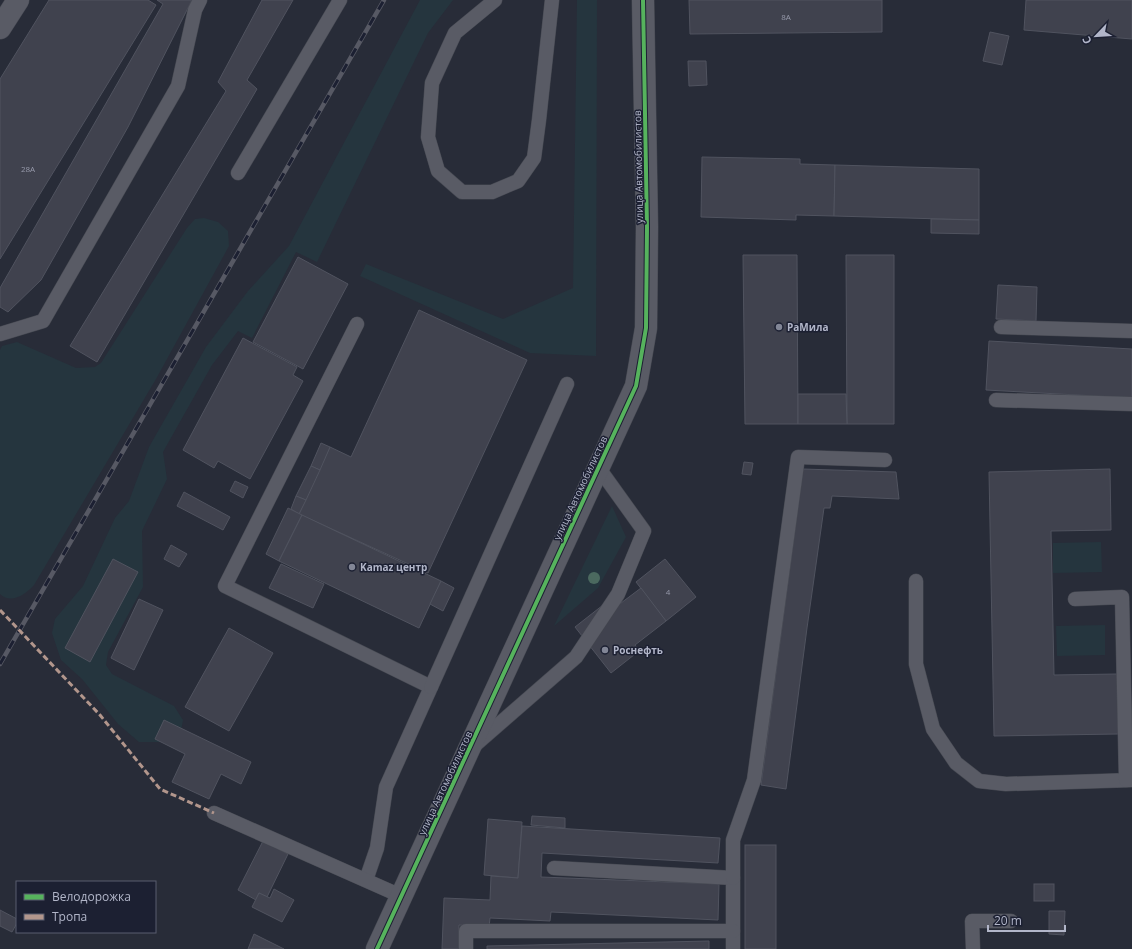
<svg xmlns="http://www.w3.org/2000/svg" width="1132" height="949" viewBox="0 0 1132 949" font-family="'Open Sans',sans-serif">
<rect width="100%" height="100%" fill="#282c38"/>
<g fill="#25353e">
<path d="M420 0H453L428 33 317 262 296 252 252 338 238 331 212 365 163 452 167 479 142 531 143 587 108 652 106 665 112 674 174 706 183 720 181 731 167 742H139L118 724 82 679 61 660 52 633 55 619 83 586 115 518 129 501 149 447 206 347 248 291 289 246Z"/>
<path d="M577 0H597L596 356 530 353 360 276 366 264 503 319 573 288Z"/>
<path d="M204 218 218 222 228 231 229 246 156 379 34 585C26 594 11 605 0 594V350L2 346 17 342 76 368 95 367 101 363 187 228 195 219Z"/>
<path d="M612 506 626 537 598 588 554 626Z"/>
<path d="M1101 542 1102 572 1053 573V543Z"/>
<path d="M1105 625V655L1057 656 1056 626Z"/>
</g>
<g fill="#40424e" stroke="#50535f">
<path d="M49 0H148L156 5 0 259V79Z"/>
<path d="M157 0H192L128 127 41 280 8 312 0 307V288L163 4Z"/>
<path d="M262 0H293L247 80 257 89 97 362 70 346 226 91 218 82Z"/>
<path d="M689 0H882V32L690 34Z"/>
<path d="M1026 0H1132V39L1024 30Z"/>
<path d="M990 32 1009 36 1002 65 983 61Z"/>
<path d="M688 61H706L707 85 689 86Z"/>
<path d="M702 157 800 159V164L835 165 834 216 796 215V220L701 217Z"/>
<path d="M835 165 979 169V220L834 216Z"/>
<path d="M931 219 979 220V234L931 233Z"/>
<path d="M743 255H797L798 424H745Z"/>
<path d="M846 255H894V424H847Z"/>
<path d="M298 257 348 284 303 369 253 342Z"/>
<path d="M998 285 1037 287 1036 321 996 319Z"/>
<path d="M419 310 527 360 428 573 299 514 330 447 351 457Z"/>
<path d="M243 338 297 367 293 375 303 381 250 479 218 461 214 468 183 450Z"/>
<path d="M989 341 1132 349V398L986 390Z"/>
<path d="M798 394H846L847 424H798Z"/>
<path d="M321 443 330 447 320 470 311 466Z"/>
<path d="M744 462 753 463 751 475 742 474Z"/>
<path d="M311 466 320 470 306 500 296 496Z"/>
<path d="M803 469 896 472 899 499 832 496 830 508H824L807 628 786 789 761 785Z"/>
<path d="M1110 469 1111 530 1051 531 1054 675 1117 674 1118 734 994 736 989 472Z"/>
<path d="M235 481 248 487 243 498 230 491Z"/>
<path d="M184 492 230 517 223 530 177 506Z"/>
<path d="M296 496 306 500 299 514 291 509Z"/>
<path d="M288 508 302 515 279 561 266 554Z"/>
<path d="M302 515 441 581 419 628 279 561Z"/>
<path d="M171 545 187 554 179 567 164 559Z"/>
<path d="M113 559 138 572 90 662 65 648Z"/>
<path d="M665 559 696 597 666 621 636 582Z"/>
<path d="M281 564 324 584 313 608 269 588Z"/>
<path d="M441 581 454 588 443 611 430 604Z"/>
<path d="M641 588 666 621 635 645 639 651 611 673 575 627 603 605 609 612Z"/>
<path d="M139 599 163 610 134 670 111 658Z"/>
<path d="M229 628 273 653 229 731 185 707Z"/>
<path d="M164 720 251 762 241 784 221 774 209 799 172 782 185 754 155 739Z"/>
<path d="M532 816 565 818V828L531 825Z"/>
<path d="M488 819 522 822 518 878 484 875Z"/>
<path d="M522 826 720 838 718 863 542 853 541 877 719 884 718 920 551 912 550 921 490 918 489 927 459 925V949H442L444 898 490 900 491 876 518 878Z"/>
<path d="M263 841 288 854 267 897 259 893 256 900 238 890Z"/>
<rect x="745" y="845" width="31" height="104"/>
<rect x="1034" y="884" width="20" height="17"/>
<path d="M274 889 294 900 282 922 252 907 259 893 270 898Z"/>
<path d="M0 910 17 919V923L12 932 0 926Z"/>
<path d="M1049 911H1065L1064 935 1049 934Z"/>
<path d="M254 934 284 949H248Z"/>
<path d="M709 941V949H487V946Z"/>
</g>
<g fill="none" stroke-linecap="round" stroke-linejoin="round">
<defs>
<g id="service">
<path d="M495 0 455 33 432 83 428 137 438 171 462 192H492L518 181 534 158 539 120 552 0"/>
<path d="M238 173 340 0"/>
<path d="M357 324 225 586 431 687 386 787 377 848 366 880"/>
<path d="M1001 327 1132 331"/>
<path d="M0 334 43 321 178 86 195 10 200 0"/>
<path d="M996 400 1132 404"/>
<path d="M916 581V664L933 729 956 763 979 781 1006 784 1132 780"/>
<path d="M1075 599 1122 597 1126 780"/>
<path d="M431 687 567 384"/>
<path d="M475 745 576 657 618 594 644 531 598 467"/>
<path d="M214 813 401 896"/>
<path d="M554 868 733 878V949"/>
<path d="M733 878V840L754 780 798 457 885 460"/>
<path d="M466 949V931H733"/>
<path d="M973 949 972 921H1011"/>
</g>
<path id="minor" d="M0 28 18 0"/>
<path id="tertiary" d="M377 949 636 386 646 328 647 227 643 0"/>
</defs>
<use href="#service" stroke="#454851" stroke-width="15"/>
<use href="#minor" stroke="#454851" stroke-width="23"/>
<use href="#tertiary" stroke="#454851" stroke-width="23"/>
<use href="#service" stroke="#595b65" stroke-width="14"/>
<use href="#minor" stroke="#595b65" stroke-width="22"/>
<use href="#tertiary" stroke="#595b65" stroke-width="22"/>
<defs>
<path id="rail" d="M0 664 384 0"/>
</defs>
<use href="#rail" stroke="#575964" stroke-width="4.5"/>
<use href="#rail" stroke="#1c2032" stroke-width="3" stroke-dasharray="9" stroke-linecap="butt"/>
<path stroke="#b2968c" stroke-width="3" stroke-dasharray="6 3" stroke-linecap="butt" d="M0 610 100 715 160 789 214 813"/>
<defs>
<path id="cycleway" d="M377 949 636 386 646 328 647 227 643 0"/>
</defs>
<use href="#cycleway" stroke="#1c2032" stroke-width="6"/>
<use href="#cycleway" stroke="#56b35d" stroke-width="4"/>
</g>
<circle fill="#4b695f" cx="594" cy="578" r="6"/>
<g fill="#828696" stroke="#1c2032" stroke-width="1.5">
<circle cx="779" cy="327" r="4"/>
<circle cx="352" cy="567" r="4"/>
<circle cx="605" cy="650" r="4"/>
</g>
<g text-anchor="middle" stroke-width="3" stroke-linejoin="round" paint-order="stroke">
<g font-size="8" fill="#9699aa">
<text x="786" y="20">8А</text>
<text x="28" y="172">28А</text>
<text x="668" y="595">4</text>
</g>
<g font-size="10" fill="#b2b6c9" stroke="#1c2032">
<text transform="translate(638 167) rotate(-91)" y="4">улица Автомобилистов</text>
<text transform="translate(580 488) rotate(-65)" y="4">улица Автомобилистов</text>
<text transform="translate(445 783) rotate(-65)" y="4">улица Автомобилистов</text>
</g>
<g font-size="10" font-weight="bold" fill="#b2b6c9" stroke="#1c2032" text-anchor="start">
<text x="787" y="331">РаМила</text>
<text x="360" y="571">Kamaz центр</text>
<text x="613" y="654">Роснефть</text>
</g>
</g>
<rect x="16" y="881" width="140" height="52" fill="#1c2032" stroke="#585c6e"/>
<rect x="24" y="894" width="20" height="6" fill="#56b35d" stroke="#585c6e"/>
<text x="52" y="901" font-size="12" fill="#b2b6c9">Велодорожка</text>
<rect x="24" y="914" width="20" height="6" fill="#b2968c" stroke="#585c6e"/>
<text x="52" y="921" font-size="12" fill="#b2b6c9">Тропа</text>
<g transform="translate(1096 36) rotate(245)" stroke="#1c2032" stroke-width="3" paint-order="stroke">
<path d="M0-3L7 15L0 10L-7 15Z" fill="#b2b6c9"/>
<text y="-6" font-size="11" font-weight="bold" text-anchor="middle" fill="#b2b6c9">С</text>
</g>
<path d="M988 925v6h77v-6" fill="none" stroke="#b2b6c9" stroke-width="2"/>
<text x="994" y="925" font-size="12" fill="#b2b6c9" stroke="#1c2032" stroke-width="3" paint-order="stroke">20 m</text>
</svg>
